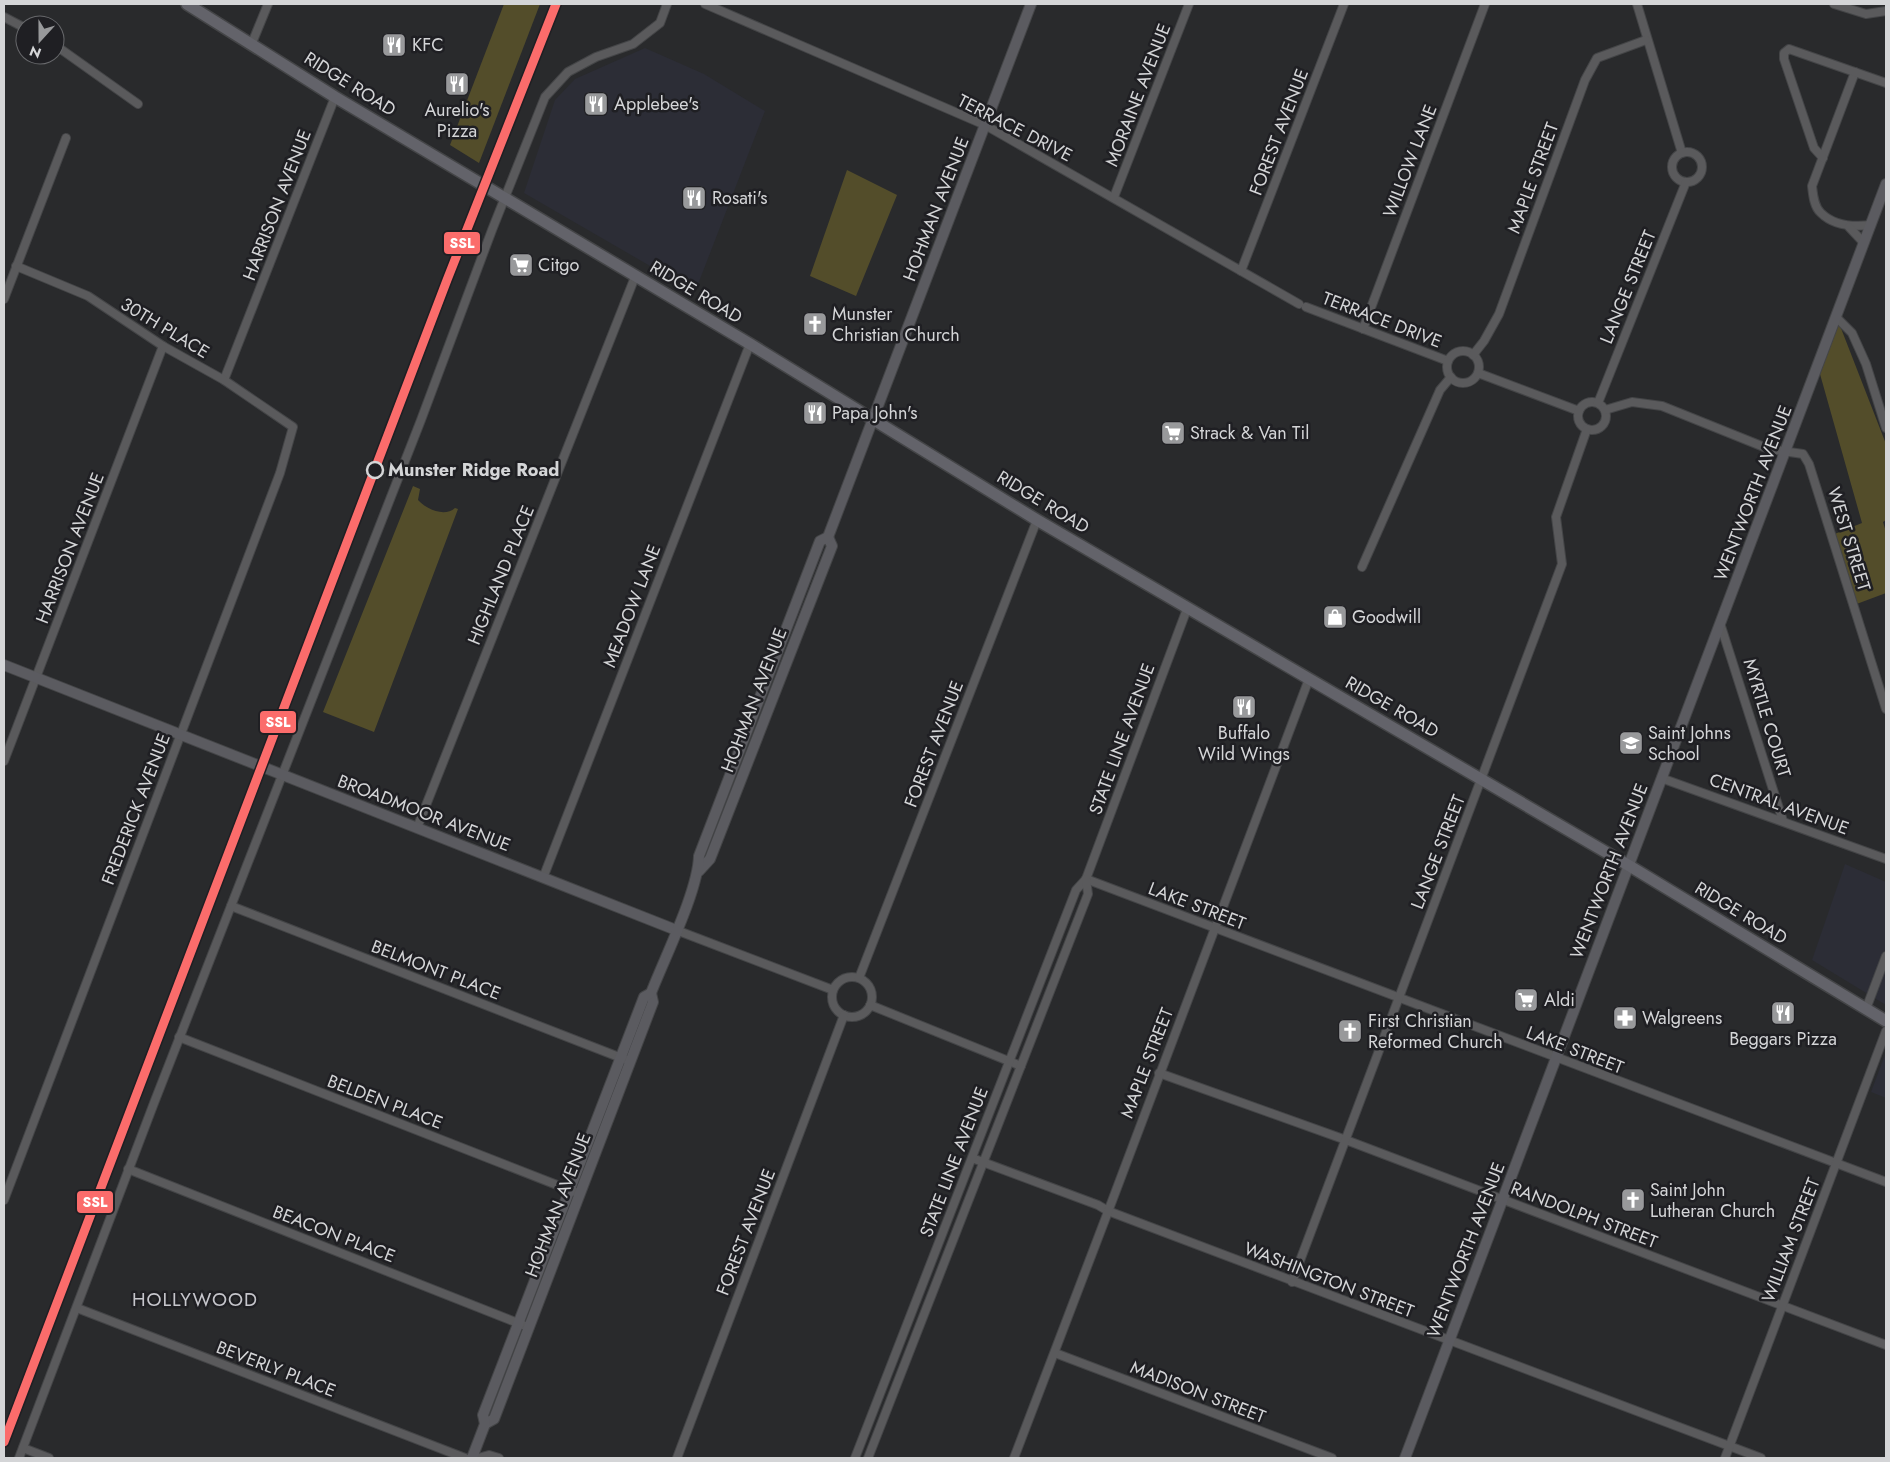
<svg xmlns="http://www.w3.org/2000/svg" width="1890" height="1462" viewBox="0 0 1890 1462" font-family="Jost,sans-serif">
<rect width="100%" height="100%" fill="#292a2c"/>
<g fill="#2c2d36">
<path d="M645 48 704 74 765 111 695 292 524 193 555 100 575 79Z"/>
<path d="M1845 864 1886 882V1005L1812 960Z"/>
<path d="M1886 1052V1098L1871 1092Z"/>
</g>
<g fill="#534d2a">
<path d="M504 4H540L479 163 450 145Z"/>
<path d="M847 170 897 195 856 296 810 276Z"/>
<path d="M1837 318 1886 444V520L1883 522 1886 532V593L1854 605 1832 535 1862 523 1818 367Z"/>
<path d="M413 486 420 489 418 500C427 510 445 517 455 508L458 509 374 732 323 712Z"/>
</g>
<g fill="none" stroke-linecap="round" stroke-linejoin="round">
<defs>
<g id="street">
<path d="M705 4 985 125 1299 304"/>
<path d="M1637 4 1682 153"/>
<path d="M1834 4 1866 14 1886 11"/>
<path d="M4 17 25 28"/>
<path d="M252 43 268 4"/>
<path d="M55 45 138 104"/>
<path d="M1855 72 1812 186C1813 195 1814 207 1821 213 1834 226 1854 227 1871 225"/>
<circle cx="1687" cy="167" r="15"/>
<path d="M1823 158 1814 148 1784 59V53L1789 49 1886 83"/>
<path d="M1114 197 1189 4"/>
<path d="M1849 227 1864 243"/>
<path d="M1241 271 1344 4"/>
<path d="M4 299 66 138"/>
<path d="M1306 307 1448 361"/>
<path d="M1837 318 1852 333 1866 364 1886 428"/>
<path d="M1363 329 1485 4"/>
<circle cx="1463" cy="367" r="16"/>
<path d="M1473 355 1484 341 1499 314 1585 80 1597 58 1646 40"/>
<path d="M1478 373 1579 411"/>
<path d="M224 380 335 97"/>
<circle cx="1592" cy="416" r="14"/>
<path d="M1598 403 1686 182"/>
<path d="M1605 410 1632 402 1662 406 1769 449 1803 454 1809 464 1886 709"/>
<path d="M1362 567 1440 390 1451 377"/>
<path d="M1720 623 1783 821"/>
<path d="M4 761 163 346"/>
<path d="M1661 778 1886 859"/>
<path d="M417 828 635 277"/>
<path d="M543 878 750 344"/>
<path d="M1086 879 1886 1182"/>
<path d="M231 906 624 1059"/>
<path d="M676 930 833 990"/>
<circle cx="852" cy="997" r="20"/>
<path d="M859 978 1037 520"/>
<path d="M870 1005 1021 1066"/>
<path d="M1866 1009 1886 956"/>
<path d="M179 1037 580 1194"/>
<path d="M1159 1073 1346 1140 1886 1345"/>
<path d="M972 1158 1098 1205 1108 1211 1761 1458"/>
<path d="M128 1169 523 1325"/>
<path d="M4 1200 280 473 293 427 224 380 163 346 88 296 16 266"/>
<path d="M1292 1282 1562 564 1556 517 1587 429"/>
<path d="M77 1308 465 1458"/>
<path d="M1055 1353 1332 1458"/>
<path d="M23 1448 49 1458"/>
<path d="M19 1458 154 1103 421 420 492 230 545 97 568 72 596 57 633 44 660 23 667 4"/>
<path d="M478 1458 489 1455 499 1458"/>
<path d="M677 1458 844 1015"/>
<path d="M855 1458 1076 890 1086 879 1187 609"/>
<path d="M868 1458 1088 894 1086 879"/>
<path d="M1014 1458C1114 1199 1210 939 1309 679"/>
<path d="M1725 1458 1886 1031"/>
</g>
<g id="secondary">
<path d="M4 665 676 930"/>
<path d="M699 871 710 859 832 546 828 537"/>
<path d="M485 1424 494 1419 653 1002 651 993"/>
<path d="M472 1458 485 1424 483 1415 644 997 651 993C665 957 698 891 699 856L820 541 828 537 1031 4"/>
<path d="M1405 1458 1886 184"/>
</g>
<path id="primary" d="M187 4 335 97 750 344 1037 520 1628 865 1886 1021"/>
</defs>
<use href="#street" stroke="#444547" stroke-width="10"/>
<use href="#secondary" stroke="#444547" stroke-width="12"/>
<use href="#primary" stroke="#444547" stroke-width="14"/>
<use href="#street" stroke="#5a5a5c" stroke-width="8"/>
<use href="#secondary" stroke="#5b5b60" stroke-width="10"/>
<use href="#primary" stroke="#63636a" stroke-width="11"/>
<defs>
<path id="rail-1" d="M4 1442 447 280 556 4"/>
</defs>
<use href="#rail-1" stroke="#1f1f23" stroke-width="12"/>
<use href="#rail-1" stroke="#fb6c6b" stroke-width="9"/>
</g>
<defs>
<symbol id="restaurant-square" viewBox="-11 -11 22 22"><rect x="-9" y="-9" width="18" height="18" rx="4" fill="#98999b" stroke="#1f1f23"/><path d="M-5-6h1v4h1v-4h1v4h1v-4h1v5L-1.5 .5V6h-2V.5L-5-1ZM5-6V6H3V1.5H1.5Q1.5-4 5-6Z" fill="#fff"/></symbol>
<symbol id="supermarket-square" viewBox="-11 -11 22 22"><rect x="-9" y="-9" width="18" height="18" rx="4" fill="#98999b" stroke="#1f1f23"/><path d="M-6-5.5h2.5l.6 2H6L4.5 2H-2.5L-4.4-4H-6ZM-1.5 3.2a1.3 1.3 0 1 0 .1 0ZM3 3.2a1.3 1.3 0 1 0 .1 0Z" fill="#fff"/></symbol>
<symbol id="church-square" viewBox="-11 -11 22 22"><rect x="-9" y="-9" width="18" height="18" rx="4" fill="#98999b" stroke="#1f1f23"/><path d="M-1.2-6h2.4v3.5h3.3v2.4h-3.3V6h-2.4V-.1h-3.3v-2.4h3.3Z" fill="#fff"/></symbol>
<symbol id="shop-square" viewBox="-11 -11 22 22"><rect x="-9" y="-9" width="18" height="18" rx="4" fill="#98999b" stroke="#1f1f23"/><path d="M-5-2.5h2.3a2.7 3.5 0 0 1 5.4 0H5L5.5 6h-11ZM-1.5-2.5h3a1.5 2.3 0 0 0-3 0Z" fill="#fff"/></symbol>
<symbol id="school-square" viewBox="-11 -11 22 22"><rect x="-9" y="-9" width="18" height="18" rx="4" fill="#98999b" stroke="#1f1f23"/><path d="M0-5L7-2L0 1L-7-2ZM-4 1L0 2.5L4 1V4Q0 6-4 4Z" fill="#fff"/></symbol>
<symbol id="pharmacy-square" viewBox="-11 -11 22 22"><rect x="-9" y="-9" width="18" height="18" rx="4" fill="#98999b" stroke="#1f1f23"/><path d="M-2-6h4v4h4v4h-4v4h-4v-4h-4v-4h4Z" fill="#fff"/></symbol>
</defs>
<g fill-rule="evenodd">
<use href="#restaurant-square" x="380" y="31" width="28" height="28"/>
<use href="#restaurant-square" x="443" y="70" width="28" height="28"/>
<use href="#restaurant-square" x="582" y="90" width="28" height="28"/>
<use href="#restaurant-square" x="680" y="184" width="28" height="28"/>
<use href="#supermarket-square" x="507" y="251" width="28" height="28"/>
<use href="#church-square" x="801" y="310" width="28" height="28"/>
<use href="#restaurant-square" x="801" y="399" width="28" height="28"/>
<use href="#supermarket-square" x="1159" y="419" width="28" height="28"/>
<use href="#shop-square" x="1321" y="603" width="28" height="28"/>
<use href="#restaurant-square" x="1230" y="693" width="28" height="28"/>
<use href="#school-square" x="1617" y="729" width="28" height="28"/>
<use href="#supermarket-square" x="1512" y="986" width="28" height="28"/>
<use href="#restaurant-square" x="1769" y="999" width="28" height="28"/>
<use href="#pharmacy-square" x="1611" y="1004" width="28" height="28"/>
<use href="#church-square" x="1336" y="1017" width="28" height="28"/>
<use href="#church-square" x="1619" y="1186" width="28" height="28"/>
</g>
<circle fill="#1f1f23" stroke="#d4d5d7" stroke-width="2.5" cx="375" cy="470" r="8"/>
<g text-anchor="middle" stroke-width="5" stroke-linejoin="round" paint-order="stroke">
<g font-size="18" fill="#d4d5d7" stroke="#1f1f23" text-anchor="start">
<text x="412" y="51">KFC</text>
<text x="614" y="110">Applebee's</text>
<text x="457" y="116" text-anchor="middle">Aurelio's<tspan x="457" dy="21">Pizza</tspan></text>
<text x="712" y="204">Rosati's</text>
<text x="538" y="271">Citgo</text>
<text x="832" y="320">Munster<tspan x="832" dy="21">Christian Church</tspan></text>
<text x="832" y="419">Papa John's</text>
<text x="1190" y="439">Strack &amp; Van Til</text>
<text x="1352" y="623">Goodwill</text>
<text x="1244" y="739" text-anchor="middle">Buffalo<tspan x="1244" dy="21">Wild Wings</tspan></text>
<text x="1648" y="739">Saint Johns<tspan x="1648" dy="21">School</tspan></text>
<text x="1544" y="1006">Aldi</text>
<text x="1642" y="1024">Walgreens</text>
<text x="1368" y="1027">First Christian<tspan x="1368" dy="21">Reformed Church</tspan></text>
<text x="1783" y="1045" text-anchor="middle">Beggars Pizza</text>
<text x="1650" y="1196">Saint John<tspan x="1650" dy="21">Lutheran Church</tspan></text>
</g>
<g font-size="18" fill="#d4d5d7" stroke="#1f1f23">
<text transform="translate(350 84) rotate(32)" y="6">RIDGE ROAD</text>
<text transform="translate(1138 95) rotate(-69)" y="6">MORAINE AVENUE</text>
<text transform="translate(1015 128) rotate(27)" y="6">TERRACE DRIVE</text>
<text transform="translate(1279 132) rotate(-69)" y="6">FOREST AVENUE</text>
<text transform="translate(1410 161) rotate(-69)" y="6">WILLOW LANE</text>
<text transform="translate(1533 178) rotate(-70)" y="6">MAPLE STREET</text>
<text transform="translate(277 205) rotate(-69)" y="6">HARRISON AVENUE</text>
<text transform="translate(936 209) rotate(-69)" y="6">HOHMAN AVENUE</text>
<text transform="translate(1628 287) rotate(-68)" y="6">LANGE STREET</text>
<text transform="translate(696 292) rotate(31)" y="6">RIDGE ROAD</text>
<text transform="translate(1382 320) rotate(21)" y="6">TERRACE DRIVE</text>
<text transform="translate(165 328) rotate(31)" y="6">30TH PLACE</text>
<text transform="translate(1753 493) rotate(-69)" y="6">WENTWORTH AVENUE</text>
<text transform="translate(1043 502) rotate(31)" y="6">RIDGE ROAD</text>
<text transform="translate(1849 539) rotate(73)" y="6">WEST STREET</text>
<text transform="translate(70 548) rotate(-69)" y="6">HARRISON AVENUE</text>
<text transform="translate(501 575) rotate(-68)" y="6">HIGHLAND PLACE</text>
<text transform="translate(632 606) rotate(-69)" y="6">MEADOW LANE</text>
<text transform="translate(754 700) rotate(-69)" y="6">HOHMAN AVENUE</text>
<text transform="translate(1392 707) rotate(30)" y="6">RIDGE ROAD</text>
<text transform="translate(1767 718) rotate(73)" y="6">MYRTLE COURT</text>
<text transform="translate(1122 739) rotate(-70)" y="6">STATE LINE AVENUE</text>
<text transform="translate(934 744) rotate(-69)" y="6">FOREST AVENUE</text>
<text transform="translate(1779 804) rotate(20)" y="6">CENTRAL AVENUE</text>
<text transform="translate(136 809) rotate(-69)" y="6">FREDERICK AVENUE</text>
<text transform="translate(424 813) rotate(21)" y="6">BROADMOOR AVENUE</text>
<text transform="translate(1438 852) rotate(-69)" y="6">LANGE STREET</text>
<text transform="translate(1609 871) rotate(-69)" y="6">WENTWORTH AVENUE</text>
<text transform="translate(1197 906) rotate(21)" y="6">LAKE STREET</text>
<text transform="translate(1741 913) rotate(31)" y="6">RIDGE ROAD</text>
<text transform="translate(436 970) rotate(21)" y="6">BELMONT PLACE</text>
<text transform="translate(1575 1050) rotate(21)" y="6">LAKE STREET</text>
<text transform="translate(1147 1063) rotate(-69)" y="6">MAPLE STREET</text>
<text transform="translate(385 1102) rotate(21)" y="6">BELDEN PLACE</text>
<text transform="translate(954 1162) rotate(-69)" y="6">STATE LINE AVENUE</text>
<text transform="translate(558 1205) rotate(-69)" y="6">HOHMAN AVENUE</text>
<text transform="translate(1584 1215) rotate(21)" y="6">RANDOLPH STREET</text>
<text transform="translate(746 1232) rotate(-69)" y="6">FOREST AVENUE</text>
<text transform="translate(334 1234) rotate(21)" y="6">BEACON PLACE</text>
<text transform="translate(1791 1240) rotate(-69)" y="6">WILLIAM STREET</text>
<text transform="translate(1466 1250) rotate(-69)" y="6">WENTWORTH AVENUE</text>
<text transform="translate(1329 1280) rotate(21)" y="6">WASHINGTON STREET</text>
<text transform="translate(276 1369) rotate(21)" y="6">BEVERLY PLACE</text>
<text transform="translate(1198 1392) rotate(21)" y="6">MADISON STREET</text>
</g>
<g font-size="18" font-weight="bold" fill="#d4d5d7" stroke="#1f1f23" text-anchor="start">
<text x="388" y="476">Munster Ridge Road</text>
</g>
<g font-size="19" letter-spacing="1" fill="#c6c6cc" stroke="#1f1f23">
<text x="195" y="1306">HOLLYWOOD</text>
</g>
</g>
<g stroke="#1f1f23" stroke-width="2">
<rect x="443" y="231" width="38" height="24" rx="5" fill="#fb6c6b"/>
<rect x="259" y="710" width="38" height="24" rx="5" fill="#fb6c6b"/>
<rect x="76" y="1190" width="38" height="24" rx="5" fill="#fb6c6b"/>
</g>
<g font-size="14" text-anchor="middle" font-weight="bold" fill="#fff">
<text x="462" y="248">SSL</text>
<text x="278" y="727">SSL</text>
<text x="95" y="1207">SSL</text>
</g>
<rect width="1890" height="1462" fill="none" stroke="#d4d5d7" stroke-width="10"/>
<g transform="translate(40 40) rotate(201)"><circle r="24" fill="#1f1f23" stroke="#67686b"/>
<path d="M0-4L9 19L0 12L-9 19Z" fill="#98999b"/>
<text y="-8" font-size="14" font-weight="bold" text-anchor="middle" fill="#d4d5d7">N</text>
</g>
</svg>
